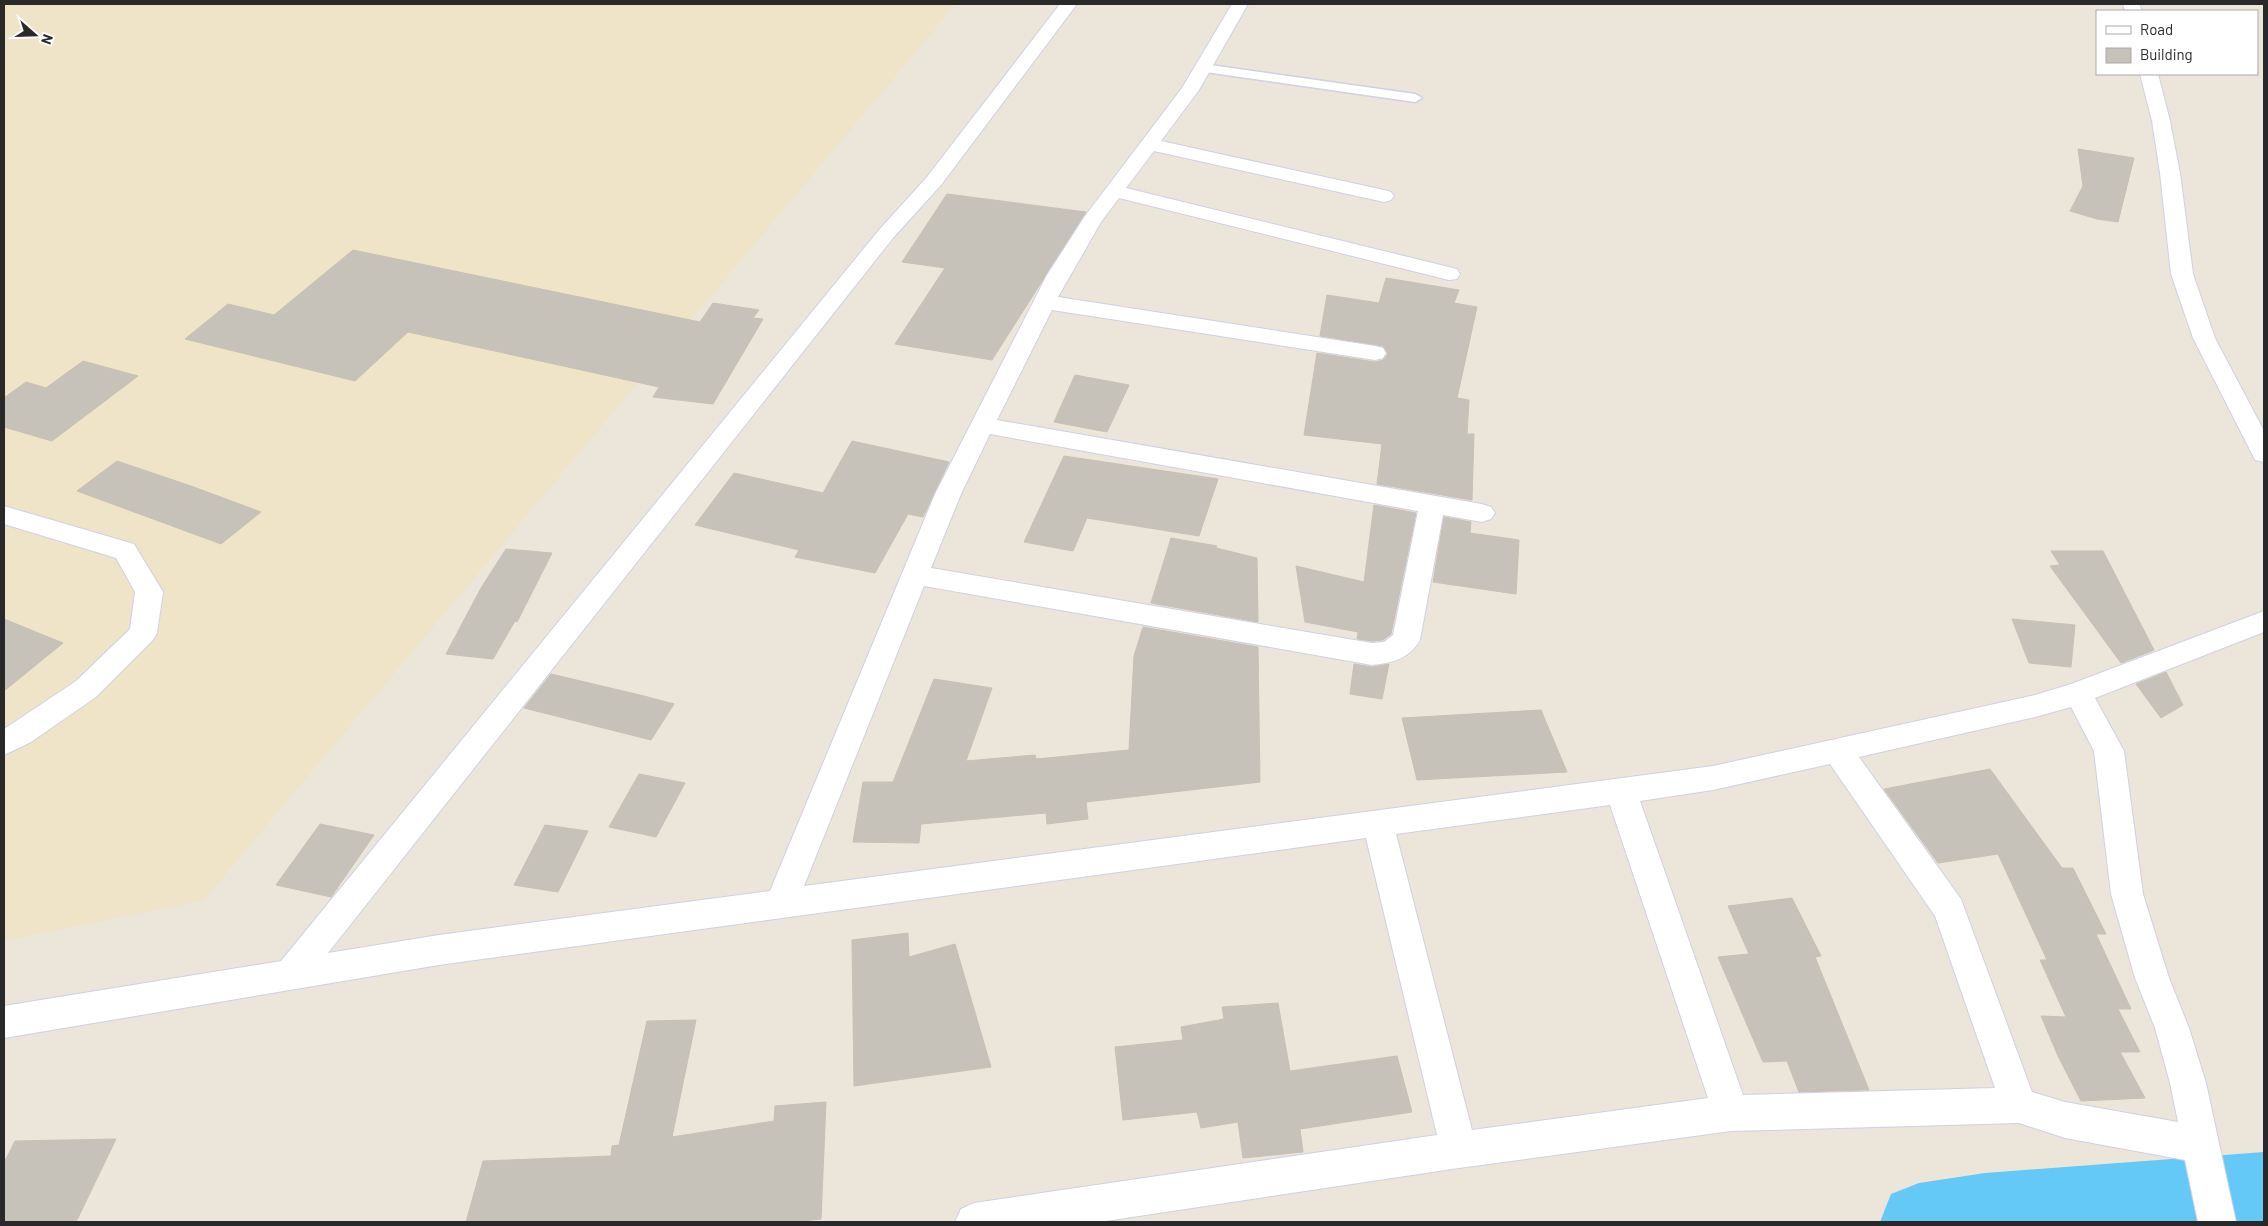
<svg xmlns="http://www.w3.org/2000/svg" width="2268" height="1226" viewBox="0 0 2268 1226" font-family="Barlow,sans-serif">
<rect width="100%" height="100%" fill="#ece5d9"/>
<path fill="#efe4c7" d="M4 4H956L204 900 4 941Z"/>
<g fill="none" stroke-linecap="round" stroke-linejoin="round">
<path fill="#64c9f6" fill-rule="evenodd" d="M2264 1152V1222H1880L1891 1194 1919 1183 1985 1173Z"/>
</g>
<g fill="#c7c2b9" stroke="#c7c1b3">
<path d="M2078 149 2134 158 2118 222 2097 219 2070 211 2083 186Z"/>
<path d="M947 194 1086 212 992 360 895 344 945 268 902 262Z"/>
<path d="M353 250 700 322 713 303 759 310 753 318 763 319 713 404 653 397 659 387 408 332 355 381 185 339 228 304 274 315Z"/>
<path d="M1386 278 1459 290 1454 303 1477 307 1457 398 1469 400 1467 434H1474L1472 500 1377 484 1382 444 1304 435 1317 353 1375 362 1383 360 1388 354 1383 346 1320 336 1327 295 1379 303Z"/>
<path d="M83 361 138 376 52 441 4 427V398L26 382 46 388Z"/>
<path d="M1075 375 1129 385 1107 432 1054 422Z"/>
<path d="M852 441 949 462 923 517 908 514 875 573 795 557 799 550 695 525 734 473 823 493Z"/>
<path d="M1064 456 1218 479 1199 536 1087 518 1073 551 1024 542Z"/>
<path d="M117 461 191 486 261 512 221 544 77 491Z"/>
<path d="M1374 505 1416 513 1391 634 1383 640 1372 641 1357 639 1358 632 1305 622 1296 566 1364 582Z"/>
<path d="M1444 517 1471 522 1470 533 1519 540 1516 594 1433 582Z"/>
<path d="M1171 538 1217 546 1216 548 1257 558 1258 622 1151 603Z"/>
<path d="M506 549 552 553 517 622 515 621 493 659 446 654 481 588Z"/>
<path d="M2051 551H2103L2154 650 2121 663 2050 566 2060 565Z"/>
<path d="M4 619 63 643 4 691Z"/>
<path d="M2012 619 2075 625 2071 667 2029 663Z"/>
<path d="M1143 627 1258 647 1260 782 1086 802 1088 819 1047 824 1046 813 921 824 919 843 853 842 863 782H893L934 679 992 688 966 761 1035 755 1036 759 1129 750 1134 656Z"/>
<path d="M1354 664 1372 667 1389 664 1382 699 1350 694Z"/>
<path d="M2166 672 2183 705 2161 718 2136 684Z"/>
<path d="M551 674 644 696 674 704 651 740 524 708Z"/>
<path d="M1541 710 1567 772 1417 780 1402 718Z"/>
<path d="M1990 769 2062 868H2073L2106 934H2096L2131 1009H2118L2140 1052H2120L2145 1098 2081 1101 2058 1056 2041 1016 2066 1017 2040 960H2047L1998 854 1938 863 1884 789Z"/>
<path d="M639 774 685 783 656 837 609 827Z"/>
<path d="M320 824 374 835 331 897 276 885Z"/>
<path d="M545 825 588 831 558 892 514 885Z"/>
<path d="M1792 898 1821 956 1815 957 1869 1090 1799 1092 1787 1061 1763 1062 1718 957 1749 954 1728 906Z"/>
<path d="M908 933 909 957 955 944 991 1067 854 1086 852 940Z"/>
<path d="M1278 1003 1290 1071 1397 1056 1412 1112 1300 1129 1303 1152 1243 1158 1238 1122 1201 1128 1197 1112 1123 1120 1115 1047 1183 1040 1181 1027 1224 1019 1222 1007Z"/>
<path d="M696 1020 672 1137 774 1121 775 1106 826 1102 821 1219 792 1222H466L483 1161 611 1156 612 1146 619 1145 647 1021Z"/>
<path d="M116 1139 76 1222H4V1163L15 1141Z"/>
</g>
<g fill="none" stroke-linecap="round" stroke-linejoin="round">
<defs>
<path id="lane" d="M1203 64 1415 94 1422 98 1415 102 1198 71 1196 68 1198 65Z"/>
<g id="street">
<path d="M1060 4H1077L941 185 893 238 328 953 439 935 770 891 935 494 1047 275 1085 216 1182 88 1232 4H1248L1199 90 1161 141 1384 190 1391 192 1394 196 1391 200 1384 202 1154 151 1126 188 1457 269 1460 274 1457 279 1449 280 1119 198 1101 222 1058 297 1375 346 1383 348 1386 353 1383 358 1375 360 1052 310 997 420 1482 504 1491 507 1495 513 1491 519 1482 522 1443 515 1420 640C1409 659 1392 663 1372 665L924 586 804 886 1713 766 2035 695 2071 684 2264 611V632L2095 698 2124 751 2143 894 2169 978 2189 1028 2206 1083 2236 1222H2198L2185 1160 2065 1138 2019 1123 1731 1131 1459 1168 1099 1222H955L961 1209 974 1203 1437 1135 1366 838 439 965 4 1038V1006L281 961 879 230 927 177ZM990 434 1418 511 1393 635 1384 642 1372 643 931 568 961 494ZM2071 707 2094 751 2111 894 2135 978 2155 1028 2170 1083 2178 1122 2065 1102 2032 1092 1961 899 1859 757 2035 717ZM1830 764 1935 916 1995 1088 1743 1095 1640 801 1713 790ZM1610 805 1708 1098 1472 1130 1396 834Z"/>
<path d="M2123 4H2139L2142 11H2125Z"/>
<path d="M2140 74H2158L2170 121 2180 173 2193 274 2215 338 2264 431V462L2255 460 2252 454 2193 338 2171 274 2160 173 2152 121Z"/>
<path d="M4 506 134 544 163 592 157 633 153 640 96 697 31 742 4 755V729L76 681 130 629 135 592 116 558 4 524Z"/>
</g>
</defs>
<use href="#lane" stroke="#ced1e3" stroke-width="3"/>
<use href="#street" stroke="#ced1e3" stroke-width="2"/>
<use href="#lane" fill="#fff" fill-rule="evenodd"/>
<use href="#street" fill="#fff" fill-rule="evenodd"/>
</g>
<rect width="2268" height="1226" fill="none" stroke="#292929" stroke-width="10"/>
<rect x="2096" y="10" width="162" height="65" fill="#ffffff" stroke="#a9a9a9"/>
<rect x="2106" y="26" width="25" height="8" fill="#ffffff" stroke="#a9a9a9"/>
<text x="2140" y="35" font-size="15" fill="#292929">Road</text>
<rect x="2106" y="48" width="25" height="15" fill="#c7c2b9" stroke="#a9a9a9"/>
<text x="2140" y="60" font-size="15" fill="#292929">Building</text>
<g transform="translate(35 35) rotate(110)" stroke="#ffffff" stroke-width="4" paint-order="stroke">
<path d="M0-4L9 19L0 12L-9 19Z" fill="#292929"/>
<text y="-8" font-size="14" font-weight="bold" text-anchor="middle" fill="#292929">N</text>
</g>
</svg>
